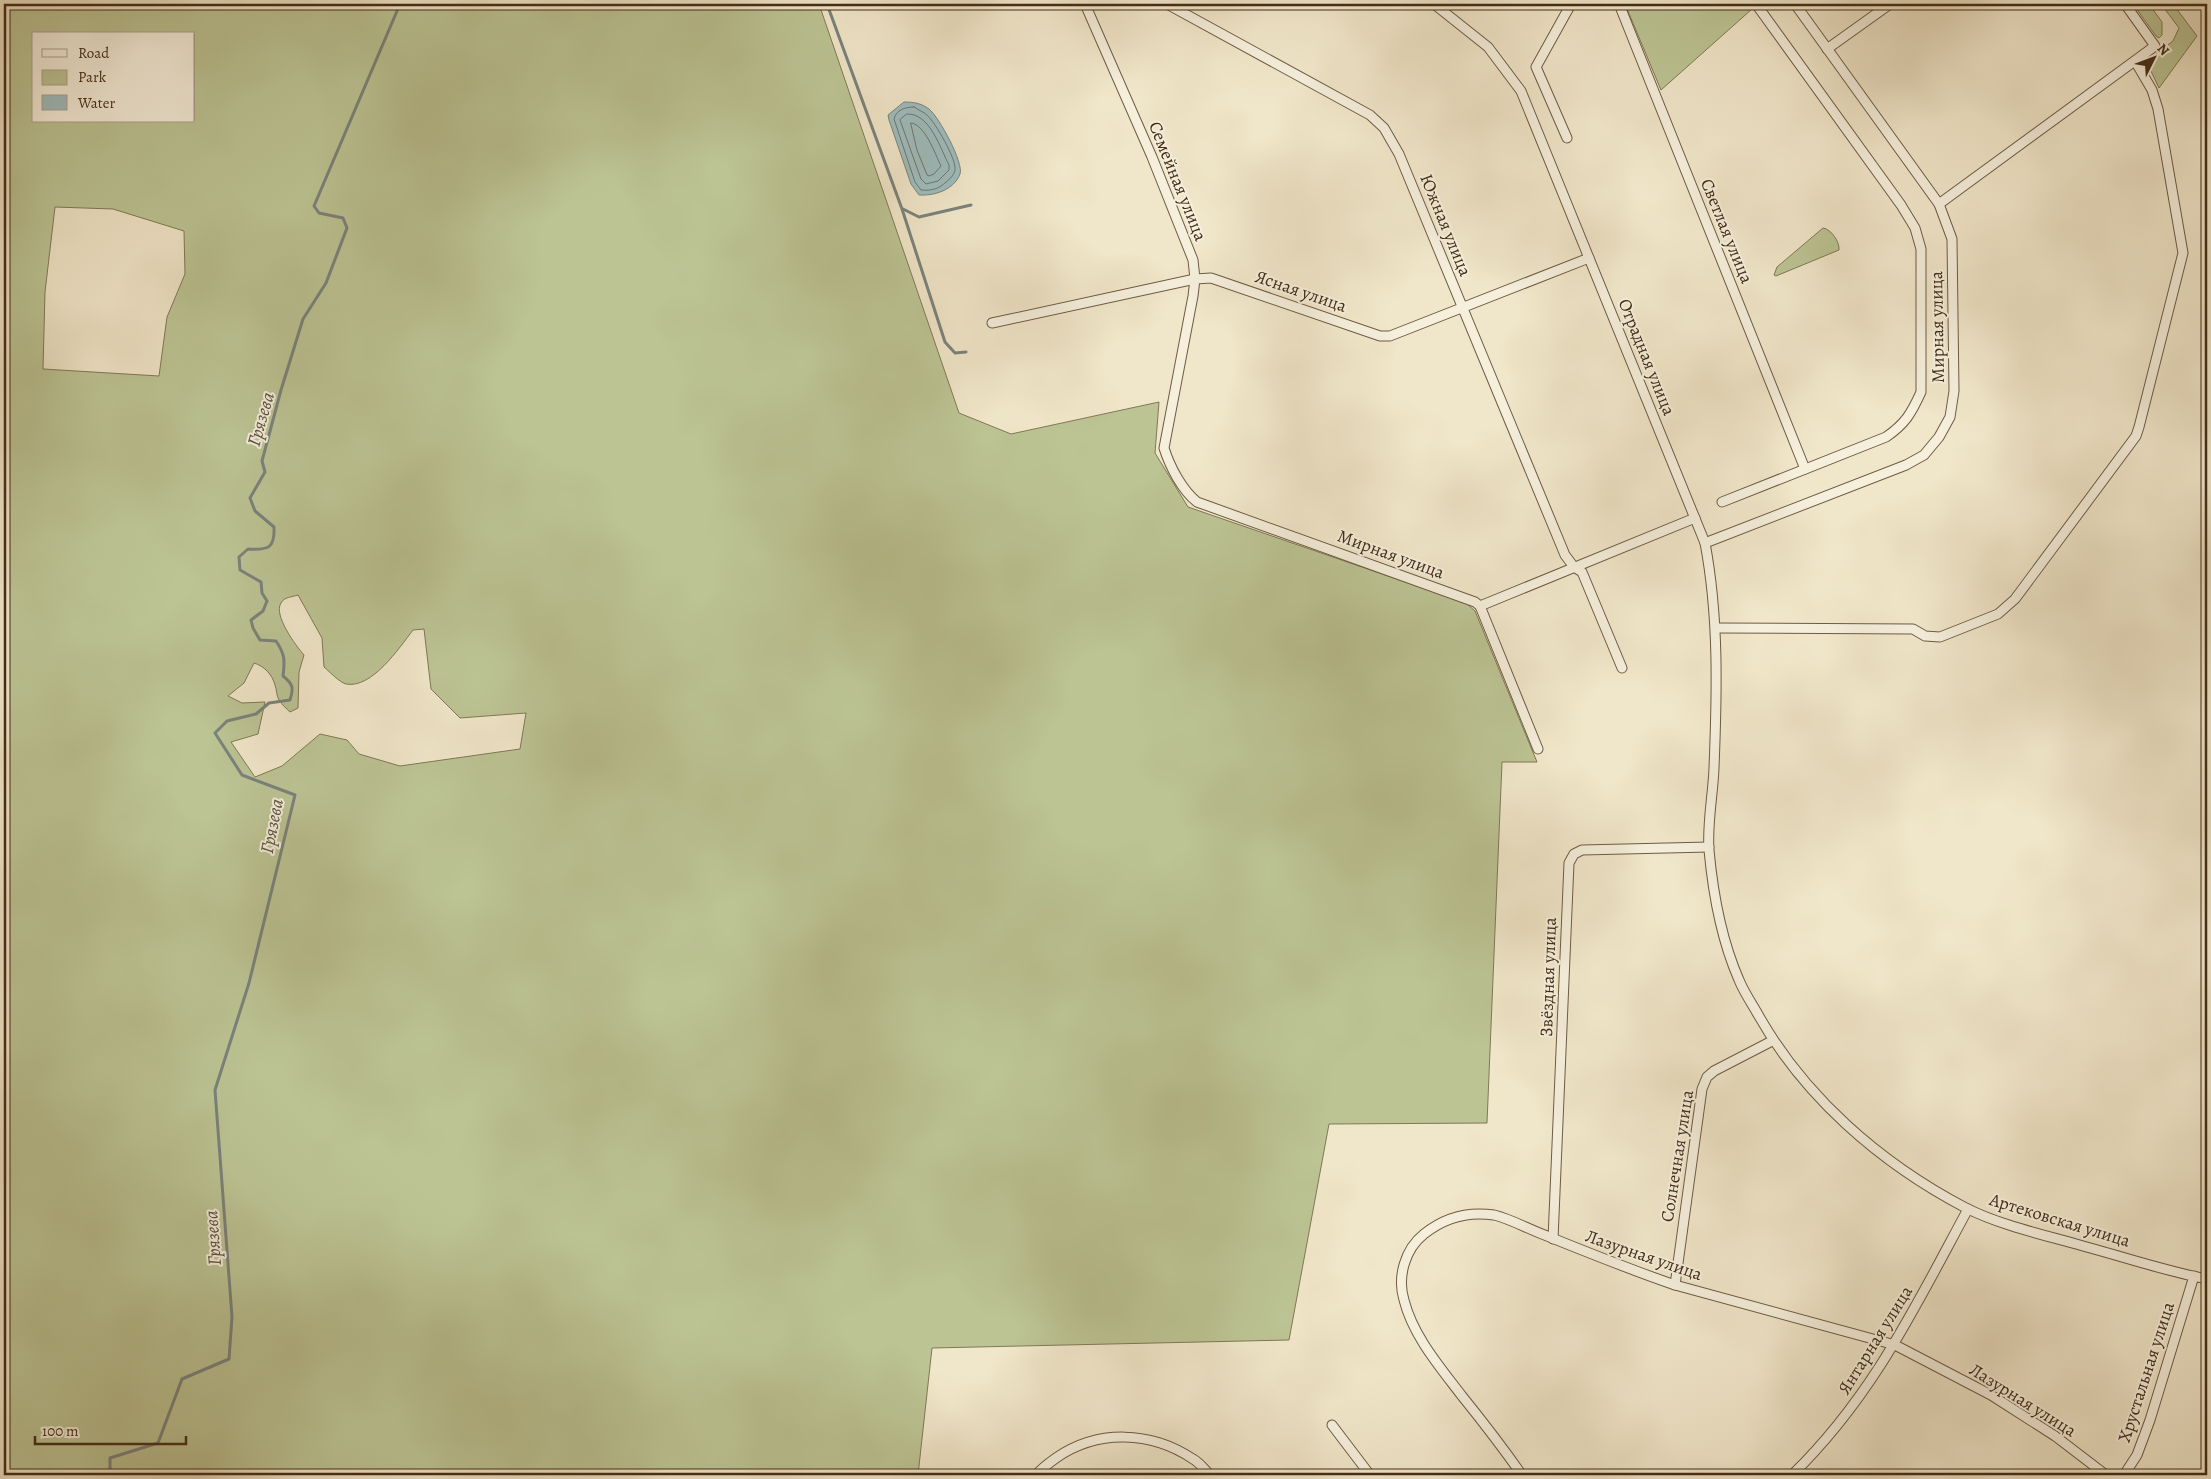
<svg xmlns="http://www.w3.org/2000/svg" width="2211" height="1479" viewBox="0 0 2211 1479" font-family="Alegreya,serif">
<rect width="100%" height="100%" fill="#f0e6c9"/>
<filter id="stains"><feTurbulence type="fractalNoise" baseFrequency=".004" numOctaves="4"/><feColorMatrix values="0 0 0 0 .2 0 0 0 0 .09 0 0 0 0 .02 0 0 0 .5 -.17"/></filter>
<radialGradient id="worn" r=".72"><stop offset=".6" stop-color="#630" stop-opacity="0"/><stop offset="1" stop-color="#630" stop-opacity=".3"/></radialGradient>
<g fill="#bcc494" stroke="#807856" fill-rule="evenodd">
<path d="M4 4H819L959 413 1011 434 1159 402 1155 453 1188 507 1466 603 1475 611 1537 762H1502L1487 1123 1329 1124 1289 1340 932 1348 918 1475H4ZM34 34H194V121H34ZM55 207 113 209 184 231 185 274 167 317 159 376 43 369 45 292ZM298 595 322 638 324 667C330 672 339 682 346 684 372 689 399 648 413 630L424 629 431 689 460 718 526 713 520 749 400 766 359 754 347 740 320 734 282 766 255 777 231 742 258 734 265 702 242 703 228 696 244 683 254 663C264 666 272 674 275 685 277 690 276 695 279 700 282 705 286 708 290 712L298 708 299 672 304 655C296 646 273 615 281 603 284 597 292 597 298 595Z"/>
<path d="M1625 4H1748L1752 9 1661 90Z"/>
<path d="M2133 4H2149L2162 22V35L2159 38 2156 36Z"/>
<path d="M2161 4H2173L2197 36 2159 88 2150 69 2151 58 2173 41 2179 28Z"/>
<path d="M1823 228C1831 229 1840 242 1839 250L1776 276 1774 275 1777 267Z"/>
</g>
<path fill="#9ebdbf" stroke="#7a837c" d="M904 102C913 102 921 103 929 109 939 117 964 163 960 174 954 190 934 196 919 195L911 184 889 120 888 115Z"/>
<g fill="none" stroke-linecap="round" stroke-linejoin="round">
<g stroke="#70756b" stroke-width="1">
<path d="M914 107C918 110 924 112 927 115 935 122 957 160 955 170 954 175 950 179 946 182 939 189 931 191 921 190L915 182 894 119C896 110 905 107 914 107Z"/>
<path d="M907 114C930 113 940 148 949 165V170L938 181 926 184 921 179 900 120Z"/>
<path d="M911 123C925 124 935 154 941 166L934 174 929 176 927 175 917 150Z"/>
</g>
<g stroke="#7a837c" stroke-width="3">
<path d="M827 4 902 209 945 342 955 353 966 352"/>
<path d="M903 209 919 217 971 205"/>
<path d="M110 1475V1458L158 1443 182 1379 229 1359 232 1317 215 1090 249 983 295 795 242 775 215 733 227 721 256 714 269 703 290 700C294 688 293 684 283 676 285 661 285 654 276 641L260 640 253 628 251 620 263 611 267 601 262 593 261 582 240 570 239 557 248 549C268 550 275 549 274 527L255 511 250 498 265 472 262 461 281 390 303 319 326 283 347 228 343 218 319 213 314 206 400 4"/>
</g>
<defs>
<g id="street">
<path d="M1085 4 1152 157 1193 260 1195 279 1193 296 1164 448C1170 467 1182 490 1197 502L1475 602 1480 606 1695 518"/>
<path d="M1167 4 1370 115 1384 128 1399 154 1565 555 1574 567 1582 572 1622 668"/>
<path d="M1434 4 1488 47 1521 91 1705 543C1719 617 1717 693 1714 768 1713 795 1707 823 1709 850 1713 894 1721 939 1739 980 1743 990 1750 1001 1756 1011 1803 1096 1880 1163 1966 1208 2002 1226 2045 1235 2083 1246 2124 1257 2165 1271 2207 1279"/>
<path d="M1619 4 1805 469"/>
<path d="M1827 49 1890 4"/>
<path d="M1567 138 1536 67 1571 4"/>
<path d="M1939 204 2155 46 2125 4"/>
<path d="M992 323 1195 279 1211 278 1380 336H1390L1589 258"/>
<path d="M1722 502 1886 437C1905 424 1911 414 1921 392V249L1915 228 1901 205 1756 4"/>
<path d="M1705 543 1906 465 1924 455 1939 437 1950 417 1954 391 1952 239 1939 204 1795 4"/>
<path d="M1480 606 1538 749"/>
<path d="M1716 628 1913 629 1925 636 1940 637 1998 614 2015 599 2136 436 2139 427 2183 253 2158 109 2152 90 2135 61"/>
<path d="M1553 1239 1569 863 1574 854 1582 850 1709 847"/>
<path d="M1675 1285 1702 1089 1707 1077 1714 1071 1772 1041"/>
<path d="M1332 1425 1370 1475"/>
<path d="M1036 1475C1042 1468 1049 1463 1056 1458 1098 1429 1151 1431 1193 1459 1200 1463 1205 1470 1210 1475"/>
<path d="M1522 1475C1503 1448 1483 1422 1462 1396 1440 1367 1413 1336 1404 1300 1397 1277 1405 1249 1424 1234 1445 1217 1467 1211 1494 1215 1511 1219 1530 1230 1547 1236 1589 1253 1631 1270 1675 1285L1895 1345 1991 1395 2055 1436 2106 1475"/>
<path d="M1792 1475C1873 1396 1915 1307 1968 1209"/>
<path d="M2124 1475 2137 1455 2150 1420 2194 1276"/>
</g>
</defs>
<use href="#street" stroke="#6e5b44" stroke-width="11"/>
<use href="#street" stroke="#f5efdc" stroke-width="9"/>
</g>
<g text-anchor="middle" stroke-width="4" stroke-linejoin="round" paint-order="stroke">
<g font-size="18" fill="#432d17" stroke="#f5efdc">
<text transform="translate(1178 181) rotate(68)" y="6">Семейная улица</text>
<text transform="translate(1446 225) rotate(68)" y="6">Южная улица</text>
<text transform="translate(1727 231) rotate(68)" y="6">Светлая улица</text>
<text transform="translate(1301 291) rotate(19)" y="6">Ясная улица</text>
<text transform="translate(1937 327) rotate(-91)" y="6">Мирная улица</text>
<text transform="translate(1647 357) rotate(68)" y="6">Отрадная улица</text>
<text transform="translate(1391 554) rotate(20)" y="6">Мирная улица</text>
<text transform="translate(1548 977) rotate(-88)" y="6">Звёздная улица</text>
<text transform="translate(1677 1156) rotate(-81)" y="6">Солнечная улица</text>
<text transform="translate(2060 1220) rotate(17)" y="6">Артековская улица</text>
<text transform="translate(1644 1255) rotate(19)" y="6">Лазурная улица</text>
<text transform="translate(1875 1340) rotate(-58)" y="6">Янтарная улица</text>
<text transform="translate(2146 1372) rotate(-72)" y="6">Хрустальная улица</text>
<text transform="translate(2023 1400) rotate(32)" y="6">Лазурная улица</text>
</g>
<g font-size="19" font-style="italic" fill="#5a5141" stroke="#f5efdc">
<text transform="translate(260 419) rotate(-74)" y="7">Грязева</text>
<text transform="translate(271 826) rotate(-79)" y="7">Грязева</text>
<text transform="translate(212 1238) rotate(-94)" y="7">Грязева</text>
</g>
</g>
<rect width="2211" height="1479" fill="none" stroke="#f0e6c9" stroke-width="20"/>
<rect x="5" y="5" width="2201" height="1469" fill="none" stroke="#432d17" stroke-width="2.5"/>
<rect x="10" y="10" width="2191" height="1459" fill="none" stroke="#432d17"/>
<rect x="32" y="32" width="162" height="90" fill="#f5efdc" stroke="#aea18d"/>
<rect x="42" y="49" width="25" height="8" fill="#f5efdc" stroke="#aea18d"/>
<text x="78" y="58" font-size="15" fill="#432d17">Road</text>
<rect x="42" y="70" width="25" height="15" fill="#bcc494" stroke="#aea18d"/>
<text x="78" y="82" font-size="15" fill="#432d17">Park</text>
<rect x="42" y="95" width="25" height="15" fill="#9ebdbf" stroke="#aea18d"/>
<text x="78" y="108" font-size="15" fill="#432d17">Water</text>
<g transform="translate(2154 58) rotate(48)" stroke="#f5efdc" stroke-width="4" paint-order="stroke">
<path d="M0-4L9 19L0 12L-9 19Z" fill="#432d17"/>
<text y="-8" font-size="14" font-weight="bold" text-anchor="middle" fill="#432d17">N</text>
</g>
<path d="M35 1436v8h151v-8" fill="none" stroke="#432d17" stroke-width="2.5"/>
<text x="42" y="1436" font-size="15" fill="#432d17" stroke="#f5efdc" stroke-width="4" paint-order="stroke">100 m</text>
<rect width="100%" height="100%" filter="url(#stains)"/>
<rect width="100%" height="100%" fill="url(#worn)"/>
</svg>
